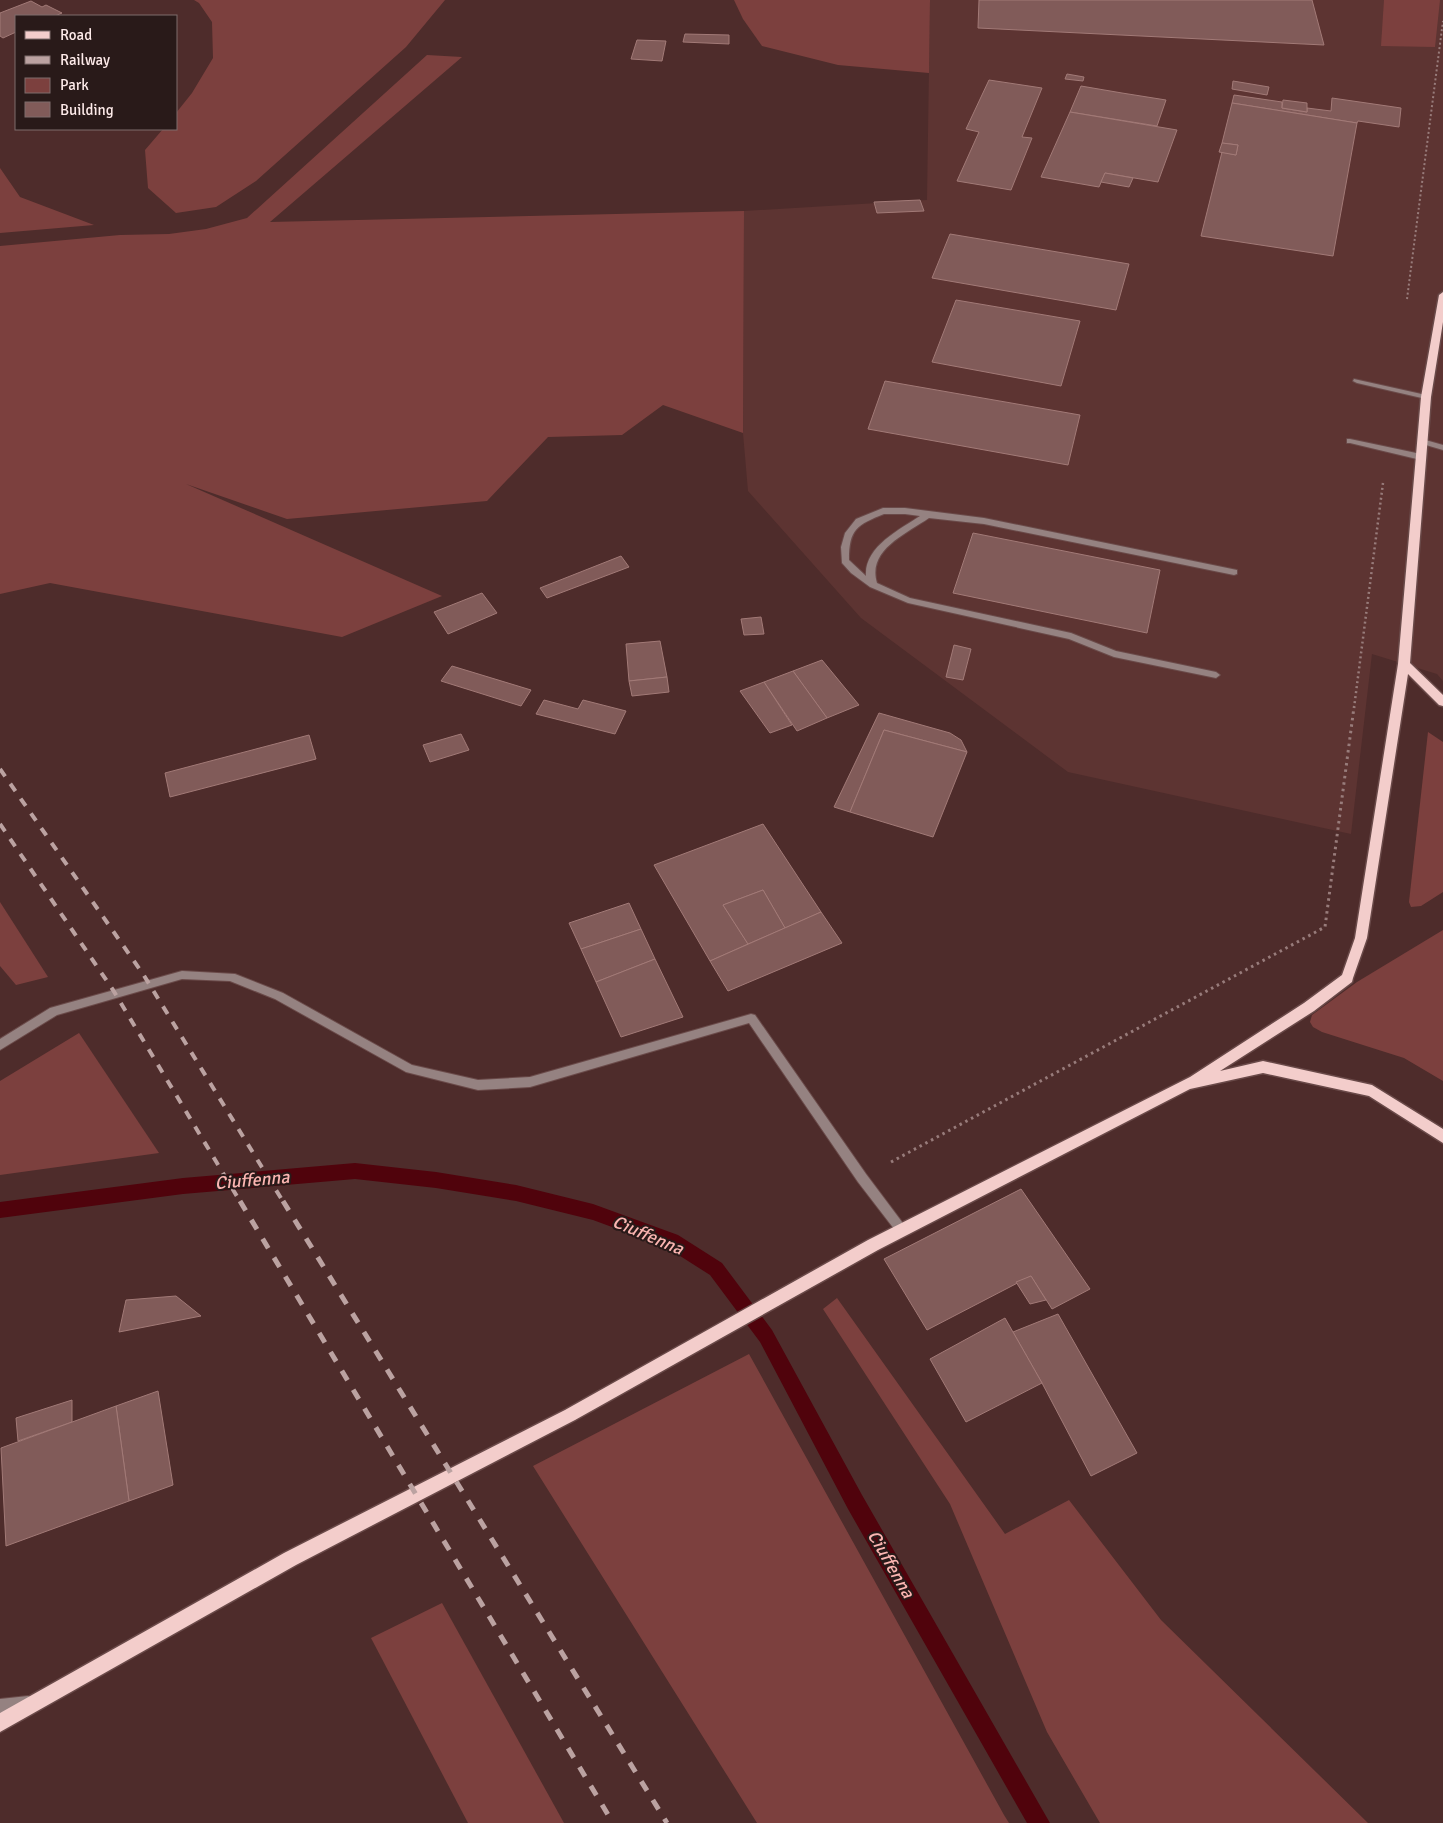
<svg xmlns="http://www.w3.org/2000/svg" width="1443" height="1823" viewBox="0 0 1443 1823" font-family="Signika,sans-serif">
<rect width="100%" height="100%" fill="#4e2c2b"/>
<path fill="#5d3432" d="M930 0H1443V681L1437 674 1372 654 1351 834 1068 772 861 618 748 491 743 433 744 211 927 200Z"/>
<g fill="#7c403e">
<path d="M194 0H445L406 47 256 181 216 207 176 213 148 188 145 150 163 129H176V113L192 93 213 58 212 22 199 3Z"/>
<path d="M734 0H930L929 73 838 65 762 46 743 19Z"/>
<path d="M1384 0H1440L1435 47 1381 46Z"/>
<path d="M427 55 462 57 270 222 744 211 743 433 663 405 622 435 548 437 487 501 287 519 186 484 442 596 342 637 50 583 0 594V246L120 235 169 234 206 229 247 218Z"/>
<path d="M0 168 20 197 94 225 0 233Z"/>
<path d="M1428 732 1443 742V892L1421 906 1411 907 1409 902Z"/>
<path d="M0 902 48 977 16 985 0 966Z"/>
<path d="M1443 930V1081L1404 1058 1322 1032 1313 1027 1310 1022 1312 1015 1357 982Z"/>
<path d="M79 1033 159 1153 0 1175V1081Z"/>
<path d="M837 1298 1005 1534 1069 1500 1161 1620 1368 1823H1100L1047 1732 950 1504 823 1309Z"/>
<path d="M749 1354 1004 1815 1009 1823H757L533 1466Z"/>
<path d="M442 1603 564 1823H468L371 1638Z"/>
</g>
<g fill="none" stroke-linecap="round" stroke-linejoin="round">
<path fill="#50030c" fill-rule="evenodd" d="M355 1163 436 1172 516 1185 593 1204 678 1235 722 1263 772 1330 862 1495 1050 1823H1027L848 1509 760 1342 710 1275 666 1247 593 1220 516 1201 436 1188 355 1179 183 1194 0 1218V1202L183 1178Z"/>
</g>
<g fill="#815b59" stroke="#a27a77">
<path d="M979 0H1312L1324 45 978 28Z"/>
<path d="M31 1 42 7 46 5 62 13 55 16H16V32L3 38 0 36V13Z"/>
<path d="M685 34 729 35V44L683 42Z"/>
<path d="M637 40 666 41 662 61 631 59Z"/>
<path d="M1067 74 1084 77 1083 81 1065 79Z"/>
<path d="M989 80 1042 88 1022 137 1032 138 1011 190 957 181 979 132 966 129Z"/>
<path d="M1233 81 1269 87 1267 95 1232 89Z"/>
<path d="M1081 86 1122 93 1166 100 1157 126 1070 112Z"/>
<path d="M1234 95 1282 102V108L1307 112V108L1331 111 1332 98 1401 108 1399 127 1358 121 1357 123 1232 103Z"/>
<path d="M1283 100 1307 103V112L1282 108Z"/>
<path d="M1232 103 1357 123 1333 256 1201 236 1222 152 1236 155 1238 145 1222 143Z"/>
<path d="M1070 112 1177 130 1158 182 1105 173 1099 187 1041 177Z"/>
<path d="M1222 143 1238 145 1236 155 1219 152Z"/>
<path d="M1105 173 1133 178 1129 187 1101 182Z"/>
<path d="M920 200 924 211 877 213 874 202Z"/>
<path d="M950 234 1129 264 1116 310 932 278Z"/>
<path d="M956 300 1080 321 1061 386 932 362Z"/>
<path d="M885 381 1080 415 1068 465 868 429Z"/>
<path d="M973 533 1160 570 1147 633 953 593Z"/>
<path d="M621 556 629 567 547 598 540 588Z"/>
<path d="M482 593 497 613 448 634 434 612Z"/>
<path d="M761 617 764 634 744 635 741 619Z"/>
<path d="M660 641 667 677 629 681 626 644Z"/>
<path d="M954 645 971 649 963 680 946 677Z"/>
<path d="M822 660 859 705 827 718 793 671Z"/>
<path d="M452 666 531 690 521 706 441 681Z"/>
<path d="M793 671 827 718 797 731 764 682Z"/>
<path d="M667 677 669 692 632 696 629 681Z"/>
<path d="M764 682 792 725 770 733 740 691Z"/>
<path d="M544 700 578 709 583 700 626 711 615 734 536 714Z"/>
<path d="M879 713 950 733 961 740 967 752 884 730 850 812 834 807Z"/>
<path d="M884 730 967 752 933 837 850 812Z"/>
<path d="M461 734 469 750 430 762 423 745Z"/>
<path d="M309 735 316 759 170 797 165 773Z"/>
<path d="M763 824 821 912 785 928 763 890 723 905 748 944 710 961 654 865Z"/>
<path d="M763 890 785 928 748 944 723 905Z"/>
<path d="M629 903 641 929 581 949 569 923Z"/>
<path d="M821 912 842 943 728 991 710 961Z"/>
<path d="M641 929 655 959 596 982 581 949Z"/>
<path d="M655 959 683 1017 621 1037 596 982Z"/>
<path d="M1021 1189 1090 1289 1052 1309 1031 1276 927 1330 884 1259Z"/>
<path d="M1031 1276 1046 1300 1030 1304 1016 1282Z"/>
<path d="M176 1296 201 1316 119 1332 126 1300Z"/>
<path d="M1058 1314 1137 1453 1091 1476 1042 1383 1013 1332Z"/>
<path d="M1005 1318 1042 1383 966 1422 930 1359Z"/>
<path d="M158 1391 173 1485 129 1501 116 1406Z"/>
<path d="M72 1400V1422L18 1441 16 1418Z"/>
<path d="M116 1406 129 1501 6 1546 1 1448Z"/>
</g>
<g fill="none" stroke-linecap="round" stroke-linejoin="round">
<defs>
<g id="lane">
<path d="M1354 379 1426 395 1430 397 1426 399 1357 383 1353 381Z"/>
<path d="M1347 439H1350L1421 454 1425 457 1421 460 1350 443H1347Z"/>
<path d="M1419 439H1422L1443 445V450L1419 443Z"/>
<path d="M883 508H905L984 518 1237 570V574L1234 575 984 524 929 518C906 534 867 550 877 583L910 598 1071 633 1116 651 1216 672 1220 675 1216 678 1114 657 1069 639 908 603 870 587 851 573 842 563 841 547 845 533 856 519ZM884 514H905L920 516C899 530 864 547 866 576L849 560C849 529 857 525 884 514Z"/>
</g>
<g id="street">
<path d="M182 971 235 974 283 993 412 1065 478 1080 530 1077 751 1014 755 1015 866 1174 908 1230 906 1234 902 1235 898 1234 858 1182 749 1023 530 1087 478 1090 406 1072 275 999 230 981 182 979 57 1015 0 1050V1039L50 1008Z"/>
<path d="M28 1696 33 1698 35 1703 33 1708 28 1710 0 1713V1699Z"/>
</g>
<path id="primary" d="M1443 292V322L1431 397 1410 663 1443 695V706L1439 705 1408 674 1367 938 1353 978 1352 982 1314 1011 1220 1071 1263 1061 1372 1085 1443 1129V1143L1369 1096 1263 1073 1190 1089 878 1250 575 1420 296 1565 0 1732V1713L284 1553 565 1410 868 1240 1190 1077 1304 1003 1342 975 1355 938 1398 664 1421 397 1439 295Z"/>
</defs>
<use href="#lane" stroke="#6a4a49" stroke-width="2"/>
<use href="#street" stroke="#6a4a49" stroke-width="2"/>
<use href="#primary" stroke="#6a4a49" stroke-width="3"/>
<path stroke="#987c7b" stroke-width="2" stroke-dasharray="2 2.5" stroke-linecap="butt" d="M1407 299 1443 21"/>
<path stroke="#987c7b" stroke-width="2.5" stroke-dasharray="2 3" stroke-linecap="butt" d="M1354 708 1383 483"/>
<path stroke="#987c7b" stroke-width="3" stroke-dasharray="2.5 4" stroke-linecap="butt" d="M891 1162 1325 927 1354 707"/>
<use href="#lane" fill="#958281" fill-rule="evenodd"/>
<use href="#street" fill="#958281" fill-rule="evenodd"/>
<use href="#primary" fill="#f3cdcb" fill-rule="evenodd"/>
<g stroke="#bba2a1" stroke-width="4" stroke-dasharray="9 9" stroke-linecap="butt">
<path d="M0 769 143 974 284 1203"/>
<path d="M0 824 113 990 241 1203"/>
</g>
<g stroke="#bba2a1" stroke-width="5" stroke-dasharray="11 11" stroke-linecap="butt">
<path d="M240 1201 613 1823"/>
<path d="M283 1201 667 1823"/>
</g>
</g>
<g text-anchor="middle" stroke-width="4" stroke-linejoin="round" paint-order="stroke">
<g font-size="18" font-style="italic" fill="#fbb5b1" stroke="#291a19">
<text transform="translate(252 1180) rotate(-5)" y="6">Ciuffenna</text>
<text transform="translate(648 1235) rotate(23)" y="6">Ciuffenna</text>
<text transform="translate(891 1564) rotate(60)" y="6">Ciuffenna</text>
</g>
</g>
<rect x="15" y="15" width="162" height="115" fill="#291a19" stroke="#7e6d6c"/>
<rect x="25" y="31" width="25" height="8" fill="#f3cdcb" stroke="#7e6d6c"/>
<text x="60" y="40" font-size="15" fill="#fdeae9">Road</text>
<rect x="25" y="56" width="25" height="8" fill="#bba2a1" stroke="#7e6d6c"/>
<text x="60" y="65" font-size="15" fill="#fdeae9">Railway</text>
<rect x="25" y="78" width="25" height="15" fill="#7c403e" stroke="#7e6d6c"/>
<text x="60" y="90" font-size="15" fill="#fdeae9">Park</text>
<rect x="25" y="102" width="25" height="15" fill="#815b59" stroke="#7e6d6c"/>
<text x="60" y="115" font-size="15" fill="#fdeae9">Building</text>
</svg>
